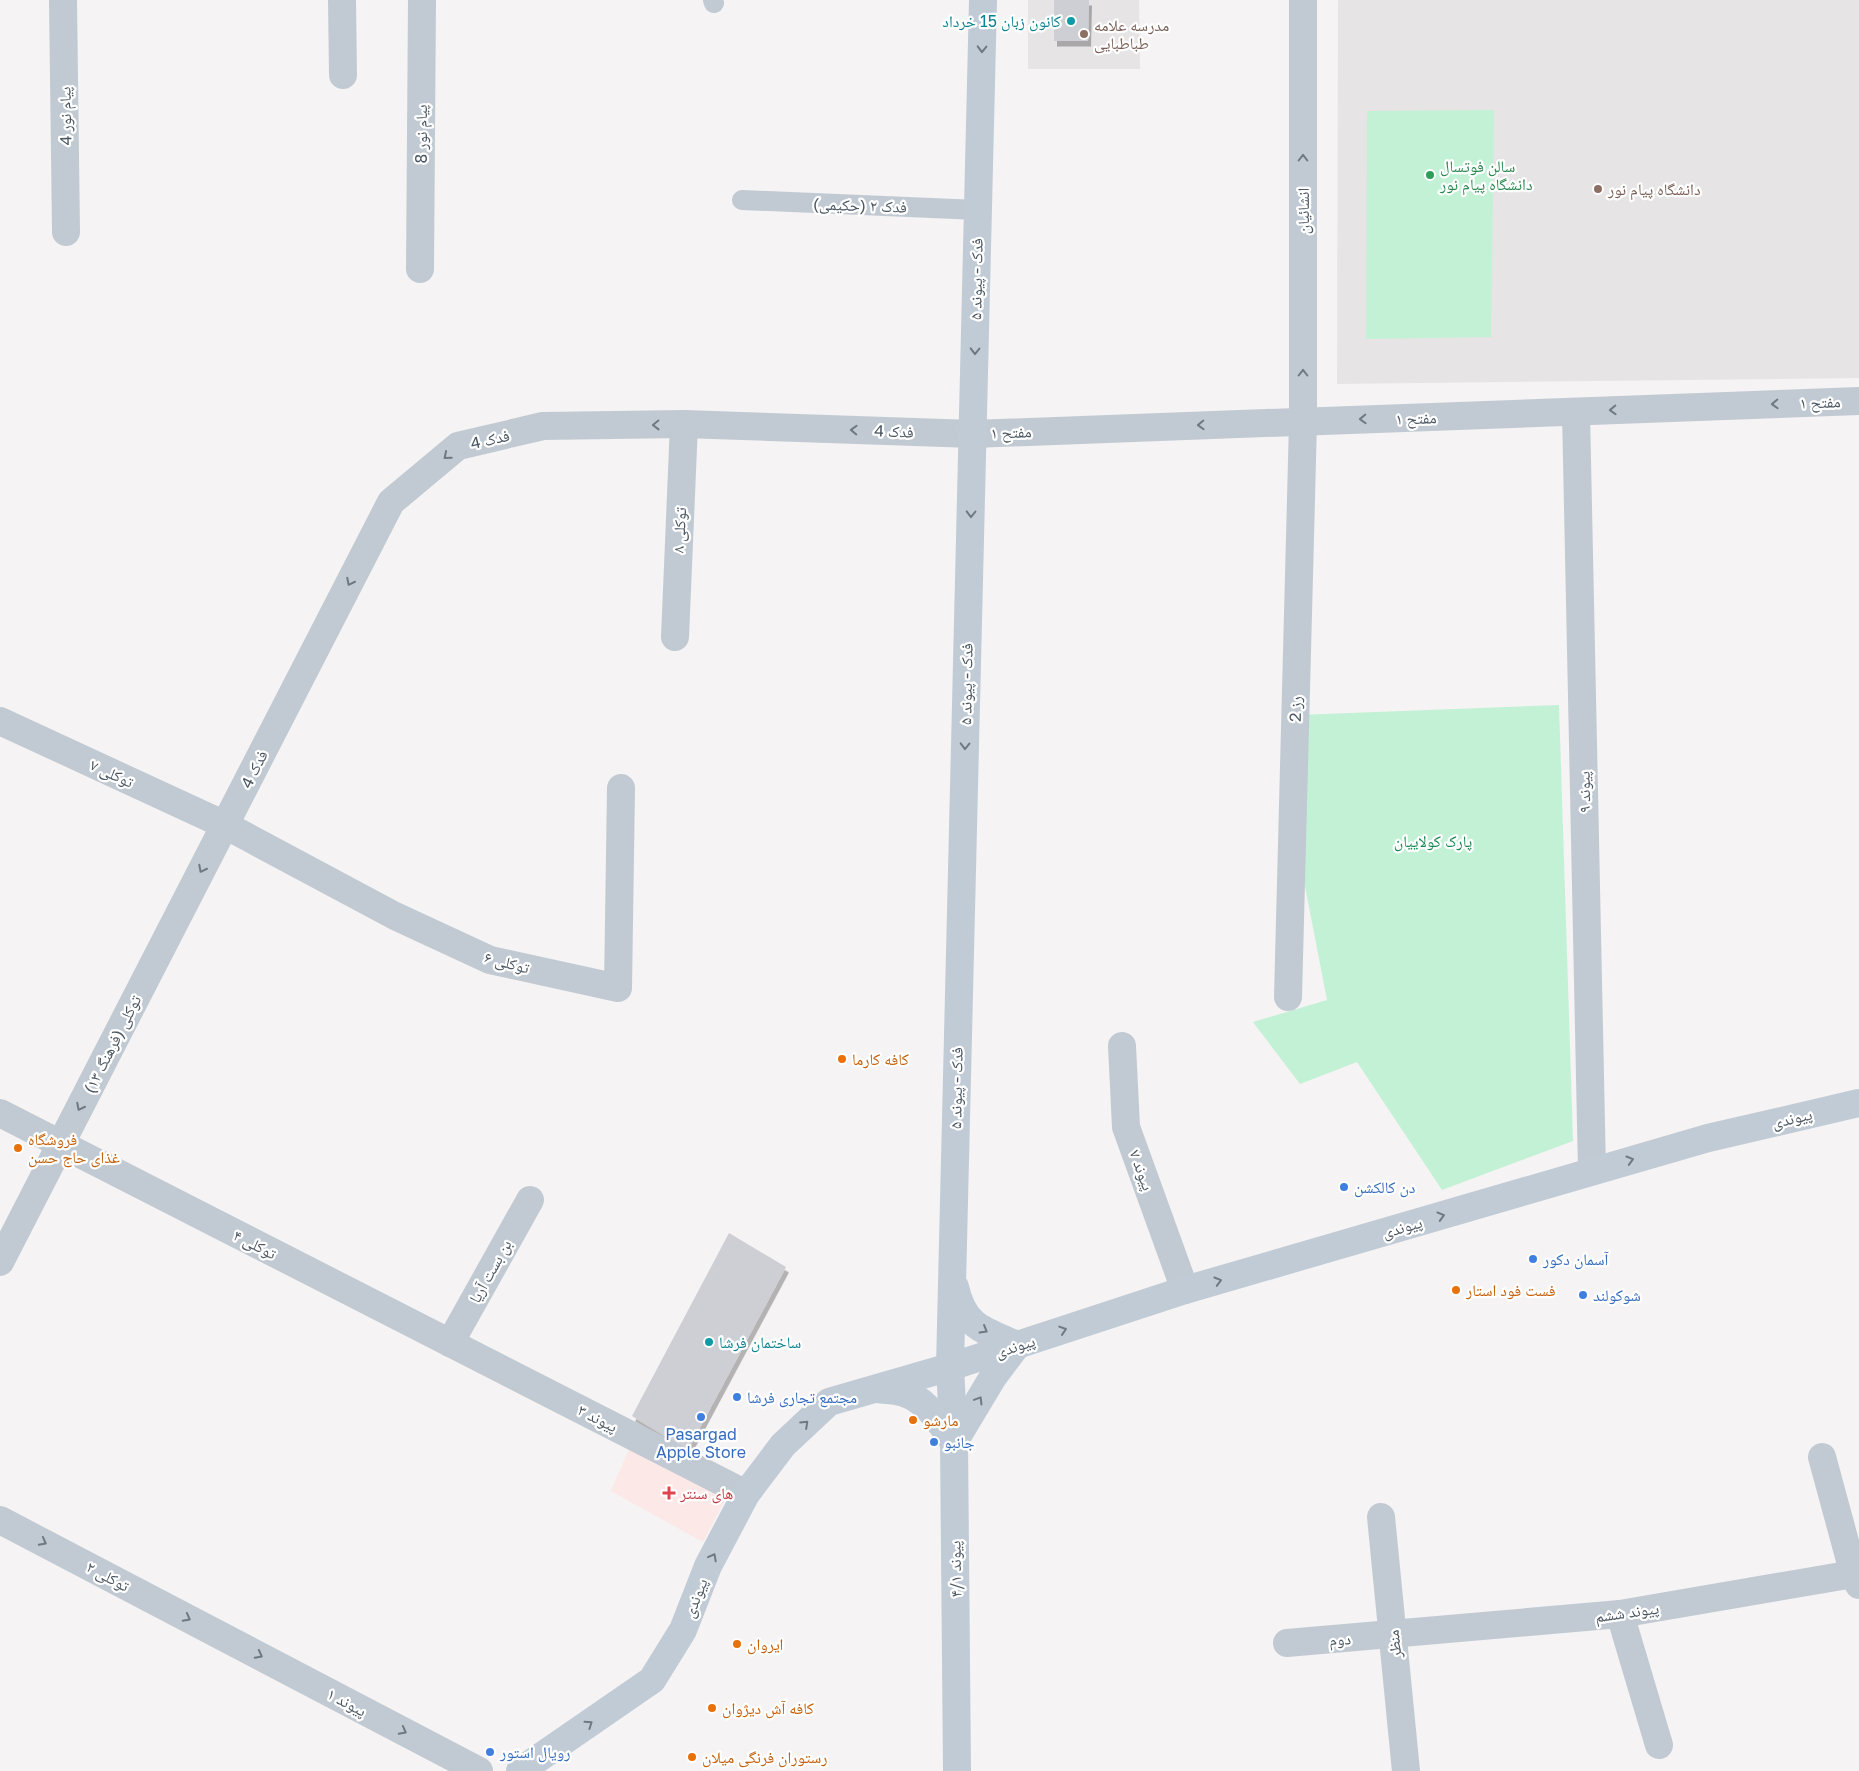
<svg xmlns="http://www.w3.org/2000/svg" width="1859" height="1771" viewBox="0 0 1859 1771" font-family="'Golos Text','Noto Naskh Arabic',sans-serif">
<defs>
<filter id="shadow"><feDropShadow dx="3" dy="5.5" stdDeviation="0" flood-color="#0004"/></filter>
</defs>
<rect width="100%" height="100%" fill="#f5f3f3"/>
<g fill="#e6e4e5">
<path d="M1028 0H1139L1140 69H1028Z"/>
<path d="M1338 0H1859V378L1337 384Z"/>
</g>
<path fill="#fce8e6" d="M631 1445 727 1495 703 1542 611 1491Z"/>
<g fill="#c3f1d5">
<path d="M1494 110 1491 337 1366 339 1367 111Z"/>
<path d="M1559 705 1573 1141 1442 1190 1357 1062 1300 1084 1253 1022 1327 1000 1304 881 1298 715Z"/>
</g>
<g fill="#cdcfd5" filter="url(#shadow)">
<path d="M1054 0H1089L1088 41H1054Z"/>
<path d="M729 1233 786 1267 688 1450 632 1416Z"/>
</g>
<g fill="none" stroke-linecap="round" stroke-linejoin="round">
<g stroke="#c1cad2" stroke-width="20">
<path d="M713 0 714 3"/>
<path d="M742 200 978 210"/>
</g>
<g stroke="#c1cad2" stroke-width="28">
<path d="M63 0 66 232"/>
<path d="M342 0 343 75"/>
<path d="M420 269 422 0"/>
<path d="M1576 412 1592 1171"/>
<path d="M675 637 684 424"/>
<path d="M0 721 225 825 395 916 490 960 618 988 621 788"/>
<path d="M1288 997 1303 422V0"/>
<path d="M1122 1046 1126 1127 1185 1290"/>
<path d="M0 1113 746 1494"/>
<path d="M0 1262 391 502 458 446 543 426 684 424 973 434 1859 401"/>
<path d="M450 1343 530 1200"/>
<path d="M1822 1457 1854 1575 1859 1585"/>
<path d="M1381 1517 1406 1771"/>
<path d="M0 1520 479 1771"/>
<path d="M1620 1614 1659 1745"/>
<path d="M1287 1643 1620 1614 1859 1573"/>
</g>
<g stroke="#c1cbd6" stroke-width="28">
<path d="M877 1389C885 1390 896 1390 904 1393 927 1400 940 1423 954 1442"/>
<path d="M954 1442 993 1377 1017 1345C983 1330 964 1327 955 1287"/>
<path d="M520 1771 652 1680 683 1630 708 1566 746 1494 783 1445 829 1402 950 1367 1185 1290 1708 1138 1859 1103"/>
<path d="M957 1771 954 1442 950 1367 983 0"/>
</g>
</g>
<defs><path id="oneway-chevron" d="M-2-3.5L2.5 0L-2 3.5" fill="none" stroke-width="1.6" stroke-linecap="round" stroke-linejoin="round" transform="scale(1.25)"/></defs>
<g stroke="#6e7984">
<use href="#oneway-chevron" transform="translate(982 49) rotate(91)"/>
<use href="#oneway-chevron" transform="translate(975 351) rotate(91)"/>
<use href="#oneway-chevron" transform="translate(971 514) rotate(91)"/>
<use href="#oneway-chevron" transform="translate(965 746) rotate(91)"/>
<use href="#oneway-chevron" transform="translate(1630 1160) rotate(-16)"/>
<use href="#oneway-chevron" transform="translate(1441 1216) rotate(-16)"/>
<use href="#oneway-chevron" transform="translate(1218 1281) rotate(-16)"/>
<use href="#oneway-chevron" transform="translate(984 1330) rotate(30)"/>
<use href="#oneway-chevron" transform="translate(1063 1330) rotate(-18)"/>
<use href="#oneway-chevron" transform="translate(979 1400) rotate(-59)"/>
<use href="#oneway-chevron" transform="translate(805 1424) rotate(-43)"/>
<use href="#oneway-chevron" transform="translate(713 1557) rotate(-62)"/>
<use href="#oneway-chevron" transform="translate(589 1724) rotate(-34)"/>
</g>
<g stroke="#6e7983">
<use href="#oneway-chevron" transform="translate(1303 158) rotate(-90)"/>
<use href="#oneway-chevron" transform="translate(1303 373) rotate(-90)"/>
<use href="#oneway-chevron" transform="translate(1775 404) rotate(178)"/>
<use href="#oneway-chevron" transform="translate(1613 410) rotate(178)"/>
<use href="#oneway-chevron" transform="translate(1363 419) rotate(178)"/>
<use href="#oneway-chevron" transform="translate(656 425) rotate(179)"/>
<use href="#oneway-chevron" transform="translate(1201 425) rotate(178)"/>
<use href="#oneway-chevron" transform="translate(854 430) rotate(-178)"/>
<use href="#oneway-chevron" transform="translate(447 456) rotate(140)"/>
<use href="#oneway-chevron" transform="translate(350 582) rotate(117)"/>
<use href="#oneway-chevron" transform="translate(202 869) rotate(117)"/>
<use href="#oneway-chevron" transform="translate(80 1107) rotate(117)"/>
<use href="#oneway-chevron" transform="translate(43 1542) rotate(28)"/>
<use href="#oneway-chevron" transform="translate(187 1618) rotate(28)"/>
<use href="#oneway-chevron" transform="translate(259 1655) rotate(28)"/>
<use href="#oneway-chevron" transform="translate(403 1731) rotate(28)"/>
</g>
<g fill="#0f9aa8" stroke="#fff" stroke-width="2">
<circle cx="1071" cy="21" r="5"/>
<circle cx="709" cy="1342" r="5"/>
</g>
<g fill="#8d6e63" stroke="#fff" stroke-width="2">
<circle cx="1084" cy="34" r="5"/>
<circle cx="1598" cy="189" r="5"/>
</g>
<circle fill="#2e9e5b" stroke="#fff" stroke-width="2" cx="1430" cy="175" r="5"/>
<g fill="#e8710a" stroke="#fff" stroke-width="2">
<circle cx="842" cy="1059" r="5"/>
<circle cx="18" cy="1148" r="5"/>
<circle cx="1456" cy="1290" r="5"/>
<circle cx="913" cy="1420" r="5"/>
<circle cx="737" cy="1644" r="5"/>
<circle cx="712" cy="1708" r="5"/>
<circle cx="692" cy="1757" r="5"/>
</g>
<g fill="#3f7fe0" stroke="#fff" stroke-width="2">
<circle cx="1344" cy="1187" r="5"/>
<circle cx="1533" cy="1259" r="5"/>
<circle cx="1583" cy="1295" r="5"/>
<circle cx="737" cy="1397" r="5"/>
<circle cx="701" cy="1417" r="5"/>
<circle cx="934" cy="1442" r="5"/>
<circle cx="490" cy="1752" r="5"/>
</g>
<path fill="#e0444e" stroke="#fff" stroke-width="2" d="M666.5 1485.5h5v5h5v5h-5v5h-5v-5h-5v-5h5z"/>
<g text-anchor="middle" stroke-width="4.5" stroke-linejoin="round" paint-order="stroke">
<g font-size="16" fill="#0d838f" stroke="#fff" text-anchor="end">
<text x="1061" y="27">کانون زبان 15 خرداد</text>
<text x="719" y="1348" text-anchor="start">ساختمان فرشا</text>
</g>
<g font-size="16" fill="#785e54" stroke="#fff" text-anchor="start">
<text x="1094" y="31">مدرسه علامه<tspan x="1094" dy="18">طباطبایی</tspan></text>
<text x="1608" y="195">دانشگاه پیام نور</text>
</g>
<g font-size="16" fill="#4a5661" stroke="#fff">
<text transform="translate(65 116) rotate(-91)" y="6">پیام نور 4</text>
<text transform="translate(421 134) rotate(-90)" y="6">پیام نور 8</text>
<text transform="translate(860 205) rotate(2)" y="6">فدک ۲ (حکیمی)</text>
<text transform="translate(1303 211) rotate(-90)" y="6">انشائیان</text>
<text transform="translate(976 279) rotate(-89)" y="6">فدک - پیوند ۵</text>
<text transform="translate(1820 402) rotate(-2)" y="6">مفتح ۱</text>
<text transform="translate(1416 418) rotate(-2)" y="6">مفتح ۱</text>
<text transform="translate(894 431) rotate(2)" y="6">فدک 4</text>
<text transform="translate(1011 432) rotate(-2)" y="6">مفتح ۱</text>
<text transform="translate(490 439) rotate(-13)" y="6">فدک 4</text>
<text transform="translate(679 530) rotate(-87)" y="6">توکلی ۸</text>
<text transform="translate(966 684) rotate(-89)" y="6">فدک - پیوند ۵</text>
<text transform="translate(1295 709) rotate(-89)" y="6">رز 2</text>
<text transform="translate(254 769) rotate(-63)" y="6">فدک 4</text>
<text transform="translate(112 773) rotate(25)" y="6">توکلی ۷</text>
<text transform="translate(1584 792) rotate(-91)" y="6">پیوند ۹</text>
<text transform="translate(507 962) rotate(15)" y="6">توکلی ۶</text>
<text transform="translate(112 1044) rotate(-63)" y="6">توکلی (فرهنگ ۱۳)</text>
<text transform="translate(956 1088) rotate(-89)" y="6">فدک - پیوند ۵</text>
<text transform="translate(1792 1118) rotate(-13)" y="6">پیوندی</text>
<text transform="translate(1142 1170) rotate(70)" y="6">پیوند ۷</text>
<text transform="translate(1402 1227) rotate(-16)" y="6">پیوندی</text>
<text transform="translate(255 1244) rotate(27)" y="6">توکلی ۴</text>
<text transform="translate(490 1271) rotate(-61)" y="6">بن بست آریا</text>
<text transform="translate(1015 1346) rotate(-18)" y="6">پیوندی</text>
<text transform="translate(598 1418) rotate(27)" y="6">پیوند ۳</text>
<text transform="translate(955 1569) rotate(-91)" y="6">پیوند ۴/۱</text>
<text transform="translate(108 1576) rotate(28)" y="6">توکلی ۲</text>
<text transform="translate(695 1598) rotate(-69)" y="6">پیوندی</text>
<text transform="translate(1627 1612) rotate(-8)" y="6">پیوند ششم</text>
<text transform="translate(1340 1639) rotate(-4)" y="6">دوم</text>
<text transform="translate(1394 1644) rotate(-96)" y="6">منظر</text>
<text transform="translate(347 1702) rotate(28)" y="6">پیوند ۱</text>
</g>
<g font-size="16" fill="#27864d" stroke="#fff" text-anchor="start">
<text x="1440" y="172">سالن فوتسال<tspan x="1440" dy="18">دانشگاه پیام نور</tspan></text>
</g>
<g font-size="16" fill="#17864f" stroke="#fff">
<text x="1433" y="847">پارک کولاییان</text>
</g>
<g font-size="16" fill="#c56008" stroke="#fff" text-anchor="start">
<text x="852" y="1065">کافه کارما</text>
<text x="28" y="1145">فروشگاه<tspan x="28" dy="18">غذای حاج حسن</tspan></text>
<text x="1466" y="1296">فست فود استار</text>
<text x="923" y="1426">مارشو</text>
<text x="747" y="1650">ایروان</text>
<text x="722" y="1714">کافه آش دیژوان</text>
<text x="702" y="1763">رستوران فرنگی میلان</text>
</g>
<g font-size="16" fill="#366cbe" stroke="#fff" text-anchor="start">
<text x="1354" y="1193">دن کالکشن</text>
<text x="1543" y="1265">آسمان دکور</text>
<text x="1593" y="1301">شوکولند</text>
<text x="747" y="1403">مجتمع تجاری فرشا</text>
<text x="701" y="1440" text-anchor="middle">Pasargad<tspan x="701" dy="18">Apple Store</tspan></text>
<text x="944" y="1448">جانبو</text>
<text x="500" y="1758">رویال استور</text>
</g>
<g font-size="16" fill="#be3a42" stroke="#fff" text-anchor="start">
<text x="680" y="1499">های سنتر</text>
</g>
</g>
</svg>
